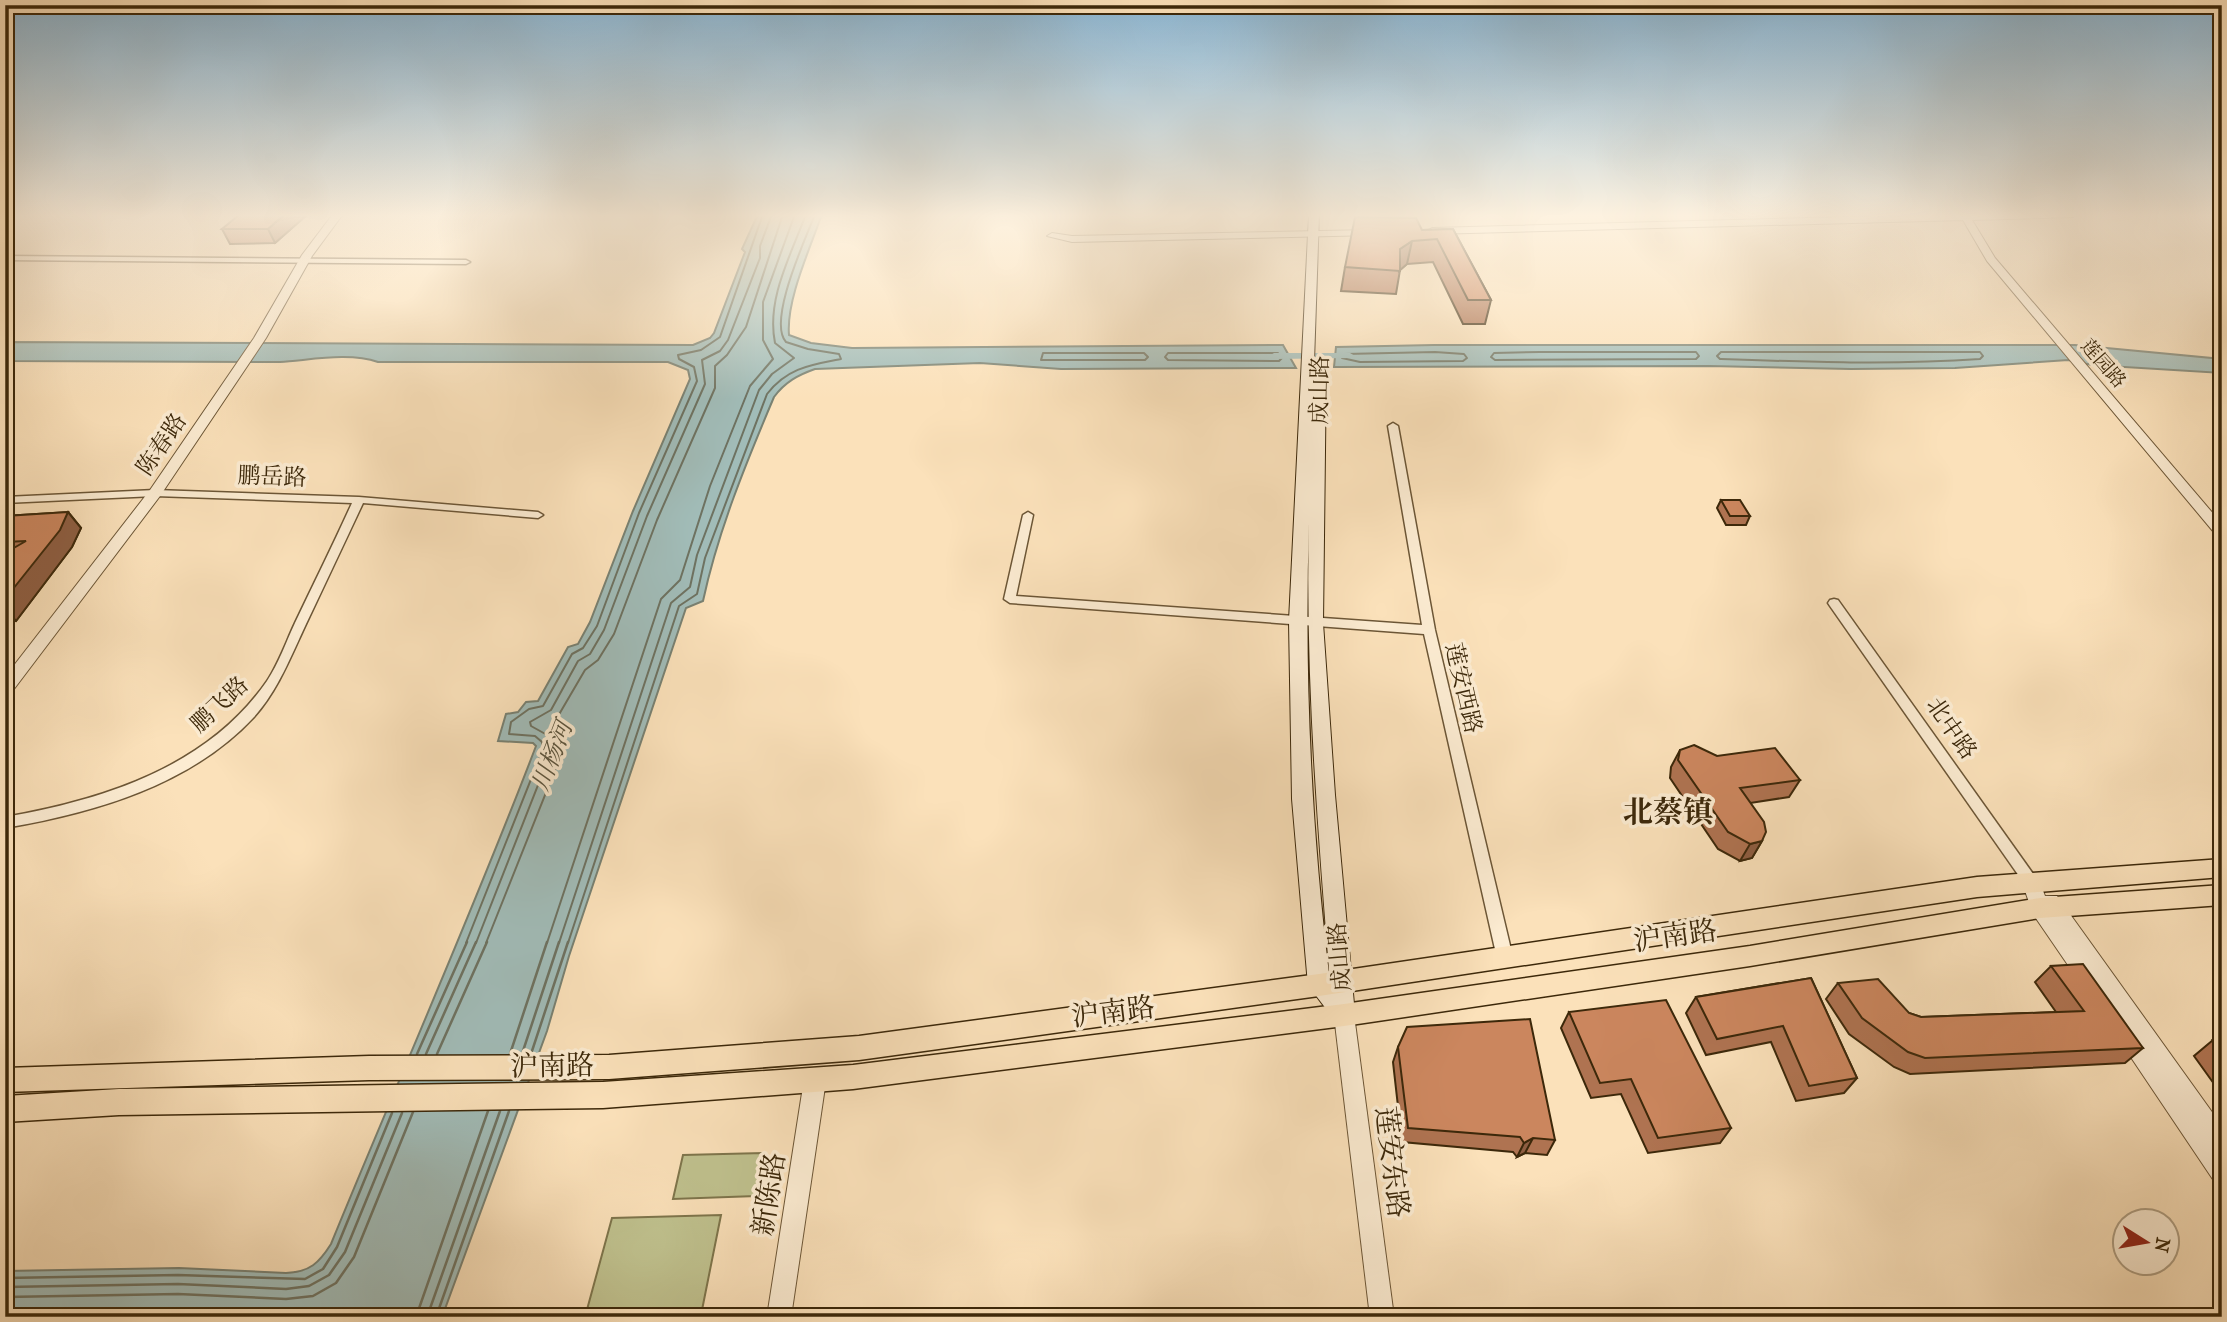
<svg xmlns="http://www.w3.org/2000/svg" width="2227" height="1322" viewBox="0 0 2227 1322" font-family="'IM FELL French Canon','Noto Serif SC',serif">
<rect width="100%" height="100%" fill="#fbe1ba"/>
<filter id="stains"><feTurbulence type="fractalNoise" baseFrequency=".00286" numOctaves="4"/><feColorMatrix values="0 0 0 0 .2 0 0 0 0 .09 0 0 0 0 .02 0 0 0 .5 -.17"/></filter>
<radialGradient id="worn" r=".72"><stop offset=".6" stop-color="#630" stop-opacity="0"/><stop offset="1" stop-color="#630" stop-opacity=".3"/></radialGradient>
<g fill="#c0c28f" stroke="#7e754c" stroke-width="2">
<path d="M764 1153 756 1196 673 1199 683 1155Z"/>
<path d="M721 1215 701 1315 585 1317 612 1218Z"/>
</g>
<g fill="#a1bcb8" stroke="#798172" stroke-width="2">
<path d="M758 214H822C810 249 786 300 789 335L811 343 852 348 1283 345 1296 368 1061 369 980 363 815 369C798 375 785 382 774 397 746 463 718 531 703 601L686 608 569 956 547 1031 442 1317H5V1271L179 1268 286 1273C310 1272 319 1263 331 1244 399 1078 472 914 536 746L533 743 498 741 506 714 518 712 526 702 538 701 568 647 578 644 590 622 633 511 690 379 688 370 668 362H378C349 352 311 360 280 362L5 361V342L693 345 710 338 714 333 745 252 742 249Z"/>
<path d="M1434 345H2075L2222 359V373L2092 365 2068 360 1955 368 1851 369 1709 366 1334 367 1336 347Z"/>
</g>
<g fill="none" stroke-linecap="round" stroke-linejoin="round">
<g stroke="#6e7261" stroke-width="2">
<path d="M1435 352 1464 354 1467 358 1463 361 1360 362 1342 358 1345 354Z"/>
<path d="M1540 352H1696L1699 356 1696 359 1495 360 1491 357 1494 353Z"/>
<path d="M1721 352H1980L1983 356 1980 359C1893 365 1807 362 1720 359L1717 356Z"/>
<path d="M1043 353H1144L1148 357 1145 360H1041Z"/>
<path d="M1168 353H1278L1282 358 1279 361 1168 360 1165 357Z"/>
<path d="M466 943 543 749 542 742 535 736 509 734 511 722 529 709 543 706 572 654 583 648 597 626 639 513 697 381 694 367 679 359 678 355 701 350 720 337 763 214"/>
<path d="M476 943 551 752 549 736 531 726 530 722 551 710 578 661 590 654 604 630 647 516 705 384 702 360 720 351 728 340 760 258V246L772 214"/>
<path d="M486 943 561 755 562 741 554 723 585 670 598 660 614 634 657 520 715 388V366L727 355 746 327 783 214"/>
<path d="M547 943 661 599 680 580 710 486 750 386 773 359 763 340V302L795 214"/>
<path d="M559 943 671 603 690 587 697 555 759 390 772 374 794 358 775 343C766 299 791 255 806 214"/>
<path d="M568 943 679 606 697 594 705 558 767 394C787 368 810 365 841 359L839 354 808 349 786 342C767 321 806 238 815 214"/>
</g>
<g stroke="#6e7261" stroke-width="2.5">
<path d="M417 1054 467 942"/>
<path d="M426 1054 476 942"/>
<path d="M437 1054 487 942"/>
<path d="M510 1054 547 942"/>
<path d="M522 1054 559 942"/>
<path d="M531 1054 568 942"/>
<path d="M5 1278 178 1275 305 1279 323 1269 337 1247 392 1113"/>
<path d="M5 1287 178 1284 286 1289 309 1286 329 1275 345 1252 402 1113"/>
<path d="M5 1297 178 1294 286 1299 313 1296 336 1283 354 1257 413 1112"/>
<path d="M416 1317 488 1111"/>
<path d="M427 1317 500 1111"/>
<path d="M436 1317 509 1111"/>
</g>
<path fill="#a1bcb8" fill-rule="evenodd" d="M1350 353 1355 356 1353 358 1274 359 1269 356 1274 353Z"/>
<defs>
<g id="minor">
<path d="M5 256 466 260 470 262 466 264 5 260Z"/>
<path d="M1393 423 1398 426 1435 630 1513 958 1510 963 1505 965 1500 963 1497 958 1424 634 1010 603 1004 599 1023 515 1028 512 1033 515 1016 596 1422 625 1388 426Z"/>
<path d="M155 490 359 497 538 512 543 515 538 518 363 503C344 544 325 584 306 624 291 656 278 690 254 717 191 785 94 813 5 828V817C103 800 208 767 267 681 279 663 286 642 295 623 314 583 334 543 352 503L155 496 5 503V497Z"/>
<path d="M1834 599 1838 600 2036 878 2038 882 2036 886 2031 888 2026 886 1830 606 1828 603 1830 600Z"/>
</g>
<g id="tertiary">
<path d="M333 214H343L312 256 266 338 160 496 11 693 5 695V677L150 490 254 338 302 255Z"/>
<path d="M1956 214H2078L2073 217 1972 220 1995 258 2222 524V537L2217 536 1987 261 1963 220 1432 234 1427 231 1432 228Z"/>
<path d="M1371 230 1376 233 1375 235 1072 242 1047 236 1052 233 1072 236Z"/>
<path d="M2031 874 2038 877 2045 896H2057L2222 1126V1184L2214 1181 2120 1041 2117 1034 2120 1027 2125 1025 2098 986 2090 990 2083 987 2033 914 2022 882 2024 877Z"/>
<path d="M1344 1006 1351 1008 1354 1015 1394 1317H1370L1334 1015 1337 1008Z"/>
<path d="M815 1070 823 1073 826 1080 791 1317H767L804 1080 807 1073Z"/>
</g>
<path id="secondary" d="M1309 214H1319L1314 362 1319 361 1326 365 1323 623 1335 795 1355 1015 1352 1022 1344 1025 1336 1022 1308 985 1292 799 1289 621ZM1309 521C1305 675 1318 828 1330 982 1311 828 1304 675 1309 521Z"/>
<g id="primary">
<path d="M2222 859V877L1977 897 1319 996 859 1060 609 1079 369 1080 5 1092V1068L369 1056 609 1055 859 1036 1319 974 1977 877Z"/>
<path d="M2222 885V905L2040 918 1750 966 1344 1026 853 1089 603 1108 119 1115 5 1122V1096L119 1089 603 1082 853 1065 1344 1004 1750 946 2040 898Z"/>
</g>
</defs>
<use href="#minor" stroke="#6c5636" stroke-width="3"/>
<use href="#tertiary" stroke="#6c5636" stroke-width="2"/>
<use href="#secondary" stroke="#3c280a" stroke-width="2"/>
<use href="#primary" stroke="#3c280a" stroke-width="3"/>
<use href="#minor" fill="#fcecd2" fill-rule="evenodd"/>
<use href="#tertiary" fill="#fcecd2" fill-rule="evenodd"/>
<use href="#secondary" fill="#fcecd2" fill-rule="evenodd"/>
<use href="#primary" fill="#fbe1ba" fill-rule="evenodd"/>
</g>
<g fill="#af7351" stroke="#3c280a" stroke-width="2">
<path d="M308 214 275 243 230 244 222 229Z"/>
<path d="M1453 229 1491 300 1485 324H1463L1433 262 1407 264 1400 270 1396 294 1341 291 1345 267 1422 230Z"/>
<path d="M1721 500 1750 516 1746 525H1726L1717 508Z"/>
<path d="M68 512 81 528 72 547 16 621H5V516Z"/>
<path d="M1680 750 1717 756 1800 780 1789 797 1750 803 1762 841 1752 858 1740 861 1718 849 1670 778 1671 767Z"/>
<path d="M2051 966 2143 1048 2125 1063 1910 1074 1894 1067 1849 1034 1826 999 1838 983 1909 1013 1921 1017 2056 1012 2035 982Z"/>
<path d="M1811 978 1857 1078 1844 1093 1796 1101 1771 1042 1706 1055 1686 1013 1696 997Z"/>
<path d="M1569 1012 1731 1128 1720 1143 1648 1153 1621 1094 1591 1098 1561 1028Z"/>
<path d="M2213 1040H2222V1095L2194 1056Z"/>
<path d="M1398 1047 1555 1140 1547 1155 1525 1153 1517 1157 1513 1152 1402 1142 1393 1062Z"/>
</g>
<g fill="#8e5e42" stroke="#3c280a" stroke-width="2">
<path d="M285 214H308L275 243 268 229Z"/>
<path d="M1412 241 1407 264 1399 271 1400 249Z"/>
<path d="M68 512 81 528 72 547 16 621 5 608V599Z"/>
<path d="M1762 841 1752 858 1740 861 1750 844Z"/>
<path d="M1533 1138 1525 1153 1517 1157 1524 1143Z"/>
</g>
<g fill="#cb865e" stroke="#3c280a" stroke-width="2">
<path d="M240 214H285L268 229H222Z"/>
<path d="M1355 217 1416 218 1422 230 1453 229 1491 300H1468L1437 239 1412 241 1400 249V271L1345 267Z"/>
<path d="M1721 500H1740L1750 516H1730Z"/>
<path d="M68 512 60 530 5 599V553L26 541 5 542V516Z"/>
<path d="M1694 745 1717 756 1775 748 1800 780 1740 788 1764 822 1766 832 1762 841 1750 844 1728 832 1678 760 1680 750Z"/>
<path d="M2083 964 2143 1048 1925 1058 1908 1052 1862 1018 1838 983 1878 979 1909 1013 1921 1017 2084 1011 2051 966Z"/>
<path d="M1811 978 1857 1078 1809 1086 1783 1026 1717 1039 1696 997Z"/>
<path d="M1666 1000 1731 1128 1658 1138 1631 1079 1600 1083 1569 1012Z"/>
<path d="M1530 1019 1555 1140 1533 1138 1524 1143 1520 1137 1408 1128 1398 1047 1407 1027Z"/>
<path d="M2213 1040H2222V1051Z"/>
</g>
<linearGradient id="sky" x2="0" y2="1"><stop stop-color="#8bb7d5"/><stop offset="0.54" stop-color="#fdf2e0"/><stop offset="1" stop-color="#fdf2e0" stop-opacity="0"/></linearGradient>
<rect width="2227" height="399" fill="url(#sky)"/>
<g text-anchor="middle" stroke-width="7" stroke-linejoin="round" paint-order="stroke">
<g font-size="19" fill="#3c280a" stroke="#fcecd2">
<text transform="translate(2104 363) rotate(49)" y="7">莲园路</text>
</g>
<g font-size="23" fill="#3c280a" stroke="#fcecd2">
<text transform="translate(1319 390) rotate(-89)" y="8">成山路</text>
<text transform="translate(161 444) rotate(-56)" y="8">陈春路</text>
<text transform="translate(272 476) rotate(2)" y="8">鹏岳路</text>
<text transform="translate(1464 688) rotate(77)" y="8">莲安西路</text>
<text transform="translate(219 704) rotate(-43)" y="8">鹏飞路</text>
<text transform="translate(1952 728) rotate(55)" y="8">北中路</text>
<text transform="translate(1339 957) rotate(-95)" y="8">成山路</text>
</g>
<g font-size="24" font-style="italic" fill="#5a543e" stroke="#fcecd2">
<text transform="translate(552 756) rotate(-69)" y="8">川杨河</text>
</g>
<g font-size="28" fill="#3c280a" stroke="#fcecd2">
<text transform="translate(1675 935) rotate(-8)" y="10">沪南路</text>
<text transform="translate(1113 1011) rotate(-7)" y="10">沪南路</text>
<text transform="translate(552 1065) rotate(-1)" y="10">沪南路</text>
<text transform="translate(1393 1162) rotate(83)" y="10">莲安东路</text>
<text transform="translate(768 1194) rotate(-81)" y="10">新陈路</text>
</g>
<g font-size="30" font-weight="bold" fill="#3c280a" stroke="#fcecd2">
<text x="1668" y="822">北蔡镇</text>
</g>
</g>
<rect width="2227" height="1322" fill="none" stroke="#fbe1ba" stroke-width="28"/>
<rect x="7" y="7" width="2213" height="1308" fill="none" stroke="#3c280a" stroke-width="3.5"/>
<rect x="14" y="14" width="2199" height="1294" fill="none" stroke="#3c280a" stroke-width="2"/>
<g transform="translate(2146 1242) rotate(101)"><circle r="33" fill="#fcecd2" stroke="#af9e82" stroke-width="2"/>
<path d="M0-5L12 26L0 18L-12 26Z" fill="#8f2418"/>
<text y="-10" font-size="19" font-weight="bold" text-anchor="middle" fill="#3c280a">N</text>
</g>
<rect width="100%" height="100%" filter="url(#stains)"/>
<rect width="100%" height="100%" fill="url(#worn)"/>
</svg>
